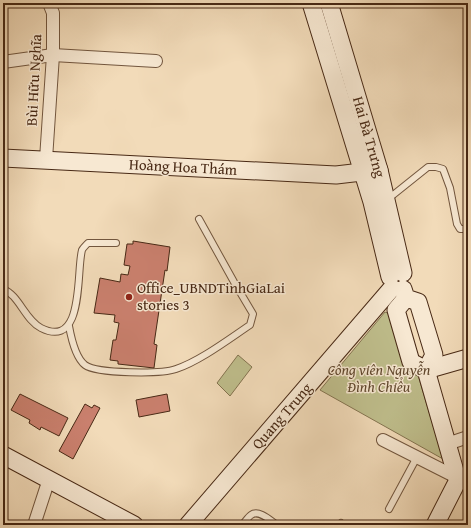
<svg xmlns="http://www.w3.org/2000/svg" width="471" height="528" viewBox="0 0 471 528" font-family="'Gentium Book Plus',serif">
<rect width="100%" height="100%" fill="#f2dbb9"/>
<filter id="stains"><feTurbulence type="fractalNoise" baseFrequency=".005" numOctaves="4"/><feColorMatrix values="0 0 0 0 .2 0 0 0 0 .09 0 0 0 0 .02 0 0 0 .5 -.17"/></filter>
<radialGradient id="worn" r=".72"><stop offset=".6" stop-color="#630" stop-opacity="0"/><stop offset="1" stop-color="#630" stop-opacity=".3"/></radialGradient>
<g fill="#bfbe8c" stroke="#847450">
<path d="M385 312 401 318 443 459 320 390Z"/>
<path d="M238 355 252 367 230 396 217 383Z"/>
</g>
<g fill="#ca806e" stroke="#482915">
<path d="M133 241 170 247 167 271 165 270 154 344 157 345 154 368 118 364V361L110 360 113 340H116L119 323 114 322 115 315 94 313 100 278 120 282 121 274 128 275 130 266 124 265 127 244H133Z"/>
<path d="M20 394 68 418 59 436 41 427 40 430 29 423 30 420 11 410Z"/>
<path d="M167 394 170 411 139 417 136 400Z"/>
<path d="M85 404 92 408 94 405 100 408 73 459 59 451Z"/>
</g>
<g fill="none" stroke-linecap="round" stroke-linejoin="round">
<defs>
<g id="lane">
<path d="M388 199 428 167H436L443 169 450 188 457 224 460 229H468"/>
<path d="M3 289C19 295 25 320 41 328 85 350 76 272 82 250 83 248 86 245 88 243H116"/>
<path d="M69 326C71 337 76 358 85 365 97 374 162 374 176 369 200 361 229 339 250 325L253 314 234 282 199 219"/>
<path d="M389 509 417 457"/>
<path d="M242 525C245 522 248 517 251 515 259 509 271 521 277 525"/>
<path d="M339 525 341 523"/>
</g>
<g id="street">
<path d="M3 62 53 55 156 61"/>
<path d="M46 159 53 55V13L49 3"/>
<path d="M383 440 468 483"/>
<path d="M447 444 468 437"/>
<path d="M34 525 49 479"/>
</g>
<g id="secondary">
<path d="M311 3 372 202 390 277"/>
<path d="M329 3 379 170 403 273"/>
<path d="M3 158 336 175 379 170"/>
<path d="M403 289 406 298 418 302 434 355 426 370"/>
<path d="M406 298 396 310 411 362 426 370 457 478V482L435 525"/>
<path d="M426 370 468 358"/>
<path d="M3 455 134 525"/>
<path d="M188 525 392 288"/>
</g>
</defs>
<use href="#lane" stroke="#72563e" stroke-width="8"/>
<use href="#street" stroke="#72563e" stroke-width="14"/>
<use href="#secondary" stroke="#482915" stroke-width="19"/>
<use href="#lane" stroke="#f7e8d2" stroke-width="6"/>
<use href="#street" stroke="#f7e8d2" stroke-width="12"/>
<use href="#secondary" stroke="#f7e8d2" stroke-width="17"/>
</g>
<circle fill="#8f2418" stroke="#f7e8d2" stroke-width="1.5" cx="129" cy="297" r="4"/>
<g text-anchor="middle" stroke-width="3" stroke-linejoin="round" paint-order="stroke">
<g font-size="15" fill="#482915" stroke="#f7e8d2">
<text transform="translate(34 80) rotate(-87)" y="5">Bùi Hữu Nghĩa</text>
<text transform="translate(369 137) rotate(74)" y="5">Hai Bà Trưng</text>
<text transform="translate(183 167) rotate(3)" y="5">Hoàng Hoa Thám</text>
<text transform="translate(282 416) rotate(-49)" y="5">Quang Trung</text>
</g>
<g font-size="15" fill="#482915" stroke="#f7e8d2" text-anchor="start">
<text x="137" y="293">Office_UBNDTinhGiaLai<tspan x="137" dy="17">stories 3</tspan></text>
</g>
<g font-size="15" font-style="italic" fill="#60472d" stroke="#f7e8d2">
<text x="379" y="375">Công viên Nguyễn<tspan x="379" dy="17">Đình Chiểu</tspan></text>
</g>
</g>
<rect width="471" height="528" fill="none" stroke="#f2dbb9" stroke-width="16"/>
<rect x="4" y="4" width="463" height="520" fill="none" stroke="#482915" stroke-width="2"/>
<rect x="8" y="8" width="455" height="512" fill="none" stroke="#482915"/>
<rect width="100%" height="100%" filter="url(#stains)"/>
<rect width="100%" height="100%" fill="url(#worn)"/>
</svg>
